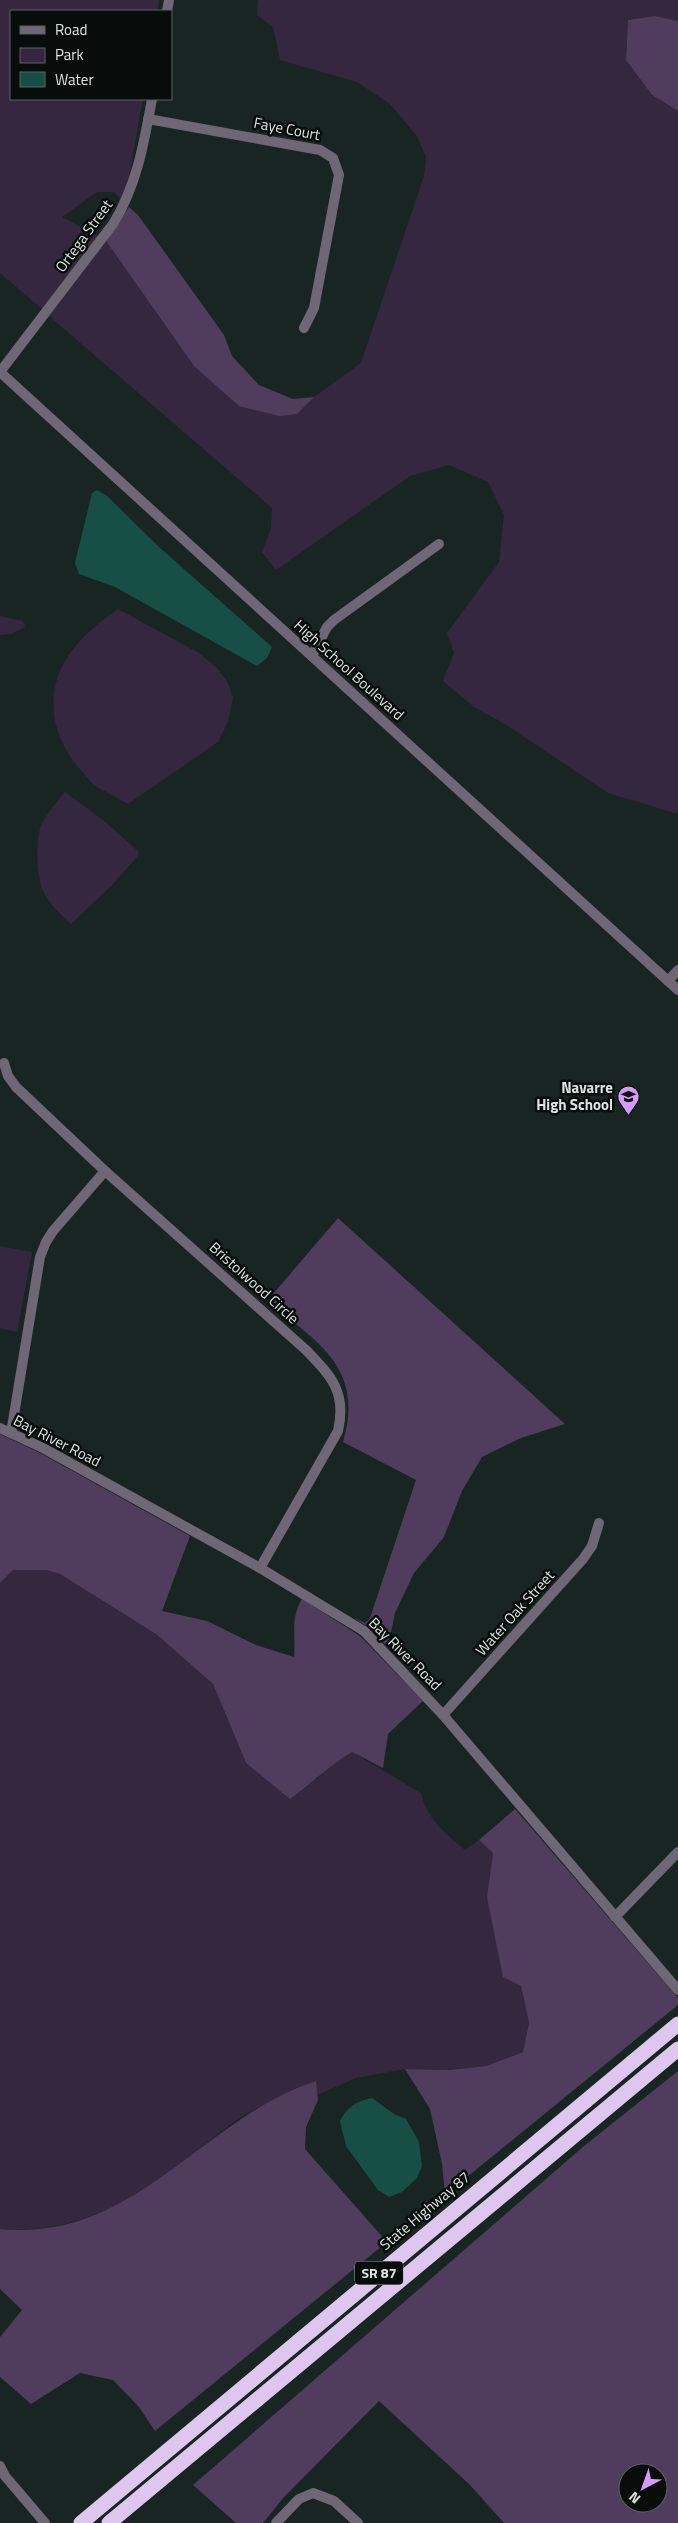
<svg xmlns="http://www.w3.org/2000/svg" width="678" height="2523" viewBox="0 0 678 2523" font-family="'Titillium Web',sans-serif">
<rect width="100%" height="100%" fill="#192522"/>
<g fill="#35273f">
<path d="M0 0H159L158 11H11V99H143L128 183 122 200 114 192H97L62 217 98 236 42 309 0 273Z"/>
<path d="M258 0H678V21L655 16 628 20 626 60 652 95 678 111V814L608 793 505 724 474 707 443 681 454 653 447 633 499 562 504 515 488 482 449 465 410 476 276 570 262 552 271 528 272 508 49 316 106 241 194 366 297 414 314 397 361 363 424 176 426 157 417 136 390 104 357 82 280 60 273 27 257 15Z"/>
<path d="M118 609 199 653 217 668 228 683 233 698 228 722 218 742 128 804C118 798 107 793 97 787 92 784 88 778 84 774 53 741 42 696 68 656 81 637 99 622 118 609Z"/>
<path d="M0 616 23 621 25 627 11 634 0 635Z"/>
<path d="M65 792 103 820 139 852 137 857 111 886 71 924C61 915 49 904 43 891 37 877 35 840 41 826 47 813 56 803 65 792Z"/>
<path d="M0 1246 32 1252 17 1332 0 1328Z"/>
<path d="M13 1570H46L60 1574 156 1634 213 1684 246 1763 316 1780 330 1765 352 1752 421 1793C427 1819 445 1833 465 1850L479 1840 493 1853 487 1897 521 1986 529 2023 523 2052 486 2066 449 2070 405 2069 356 2078 317 2095 316 2081C291 2093 262 2104 238 2119 217 2133 198 2151 178 2166 127 2206 66 2235 0 2229V1583Z"/>
</g>
<g fill="#503c5d" fill-rule="evenodd">
<path d="M655 16 678 21V111L652 95 626 60 628 20Z"/>
<path d="M129 207 138 215 224 335 232 356 259 385 293 399 314 397 297 414 280 416 239 406 194 366 106 241Z"/>
<path d="M338 1218 565 1424 521 1438 482 1457 462 1491 444 1537 414 1573 395 1613 388 1647 368 1627 353 1617 365 1623 370 1618 416 1480 343 1442C365 1367 317 1342 267 1301Z"/>
<path d="M0 1434 40 1453 190 1536 162 1611 207 1621 256 1645 294 1657C296 1637 290 1618 302 1599L360 1636 423 1701 388 1734 383 1768 352 1752C330 1765 312 1783 290 1799L246 1763 213 1684 156 1634 60 1574 46 1570H13L0 1583Z"/>
<path d="M515 1809 678 1998V2005L445 2195 442 2164 430 2109 405 2069 449 2070 486 2066 523 2052 529 2023 521 1986 503 1977 487 1897 493 1853 479 1840Z"/>
<path d="M678 2071V2523H504L470 2485 379 2401 284 2497 263 2523H236L193 2485 584 2146ZM628 2473H658V2503H628Z"/>
<path d="M316 2081 318 2100 306 2127 305 2149 387 2242 155 2431 139 2407 113 2380 80 2373 31 2404 0 2377V2337L22 2310 0 2289V2229C136 2242 200 2119 316 2081Z"/>
</g>
<g fill="#174f46">
<path d="M97 490 107 496 159 547 272 647 267 658 257 666 115 587 79 574 75 563 92 493Z"/>
<path d="M372 2098 394 2114 406 2119 419 2142 422 2166 417 2178 402 2192 389 2197 378 2190 346 2146 340 2121C348 2106 357 2101 372 2098Z"/>
</g>
<g fill="none" stroke-linecap="round" stroke-linejoin="round">
<g stroke="#6f6676" stroke-width="10">
<path d="M167 11 169 0"/>
<path d="M152 99C144 143 137 185 113 224L0 372 678 990"/>
<path d="M148 119 320 150 333 158 339 175 314 308 304 328"/>
<path d="M312 656 327 627 334 620 439 544"/>
<path d="M668 981 678 970"/>
<path d="M4 1063 8 1076 16 1087 105 1171 306 1350C331 1376 347 1392 338 1431L260 1568"/>
<path d="M0 1428 43 1448 260 1568 364 1631 443 1715 678 1990"/>
<path d="M11 1433 40 1257 46 1242 53 1231 105 1171"/>
<path d="M443 1715 583 1559 592 1546 599 1523"/>
<path d="M615 1917 678 1852"/>
<path d="M0 2466 5 2476 45 2523"/>
<path d="M276 2523 299 2499 313 2493 334 2501 358 2523"/>
</g>
<g stroke="#dec6ee" stroke-width="15">
<path d="M81 2523 678 2024"/>
<path d="M109 2523 678 2049"/>
</g>
</g>
<defs>
<symbol id="school-pin" viewBox="-11 -11 22 30"><path d="M0 17L-7.5 6A9.5 9.5 0 1 1 7.5 6Z" fill="#d59bfa" stroke="#080d0b"/><path d="M0-5L7-2L0 1L-7-2ZM-4 1L0 2.5L4 1V4Q0 6-4 4Z" fill="#111"/></symbol>
</defs>
<g fill-rule="evenodd">
<use href="#school-pin" x="616" y="1084" width="25" height="34"/>
</g>
<g text-anchor="middle" stroke-width="5" stroke-linejoin="round" paint-order="stroke">
<rect fill="#080d0b" stroke="#9ca4a2" stroke-width="1" x="355" y="2261.5" width="48" height="23" rx="4"/>
<g font-size="14" font-weight="bold" fill="#dce4e2">
<text x="379" y="2278">SR 87</text>
</g>
<g font-size="15" fill="#dce4e2" stroke="#080d0b">
<text transform="translate(287 129) rotate(11)" y="5">Faye Court</text>
<text transform="translate(84 236) rotate(-54)" y="5">Ortega Street</text>
<text transform="translate(349 670) rotate(42)" y="5">High School Boulevard</text>
<text transform="translate(254 1283) rotate(42)" y="5">Bristolwood Circle</text>
<text transform="translate(57 1441) rotate(27)" y="5">Bay River Road</text>
<text transform="translate(515 1613) rotate(-48)" y="5">Water Oak Street</text>
<text transform="translate(405 1654) rotate(45)" y="5">Bay River Road</text>
<text transform="translate(425 2211) rotate(-40)" y="5">State Highway 87</text>
</g>
<g font-size="15" font-weight="bold" fill="#dce4e2" stroke="#080d0b" text-anchor="end">
<text x="613" y="1093">Navarre<tspan x="613" dy="17">High School</tspan></text>
</g>
</g>
<rect x="10" y="10" width="162" height="90" fill="#080d0b" stroke="#5d6361"/>
<rect x="20" y="26" width="25" height="8" fill="#6f6676" stroke="#5d6361"/>
<text x="55" y="35" font-size="15" fill="#dce4e2">Road</text>
<rect x="20" y="48" width="25" height="15" fill="#35273f" stroke="#5d6361"/>
<text x="55" y="60" font-size="15" fill="#dce4e2">Park</text>
<rect x="20" y="72" width="25" height="15" fill="#174f46" stroke="#5d6361"/>
<text x="55" y="85" font-size="15" fill="#dce4e2">Water</text>
<g transform="translate(643 2488) rotate(221)"><circle r="24" fill="#080d0b" stroke="#5d6361"/>
<path d="M0-4L9 19L0 12L-9 19Z" fill="#d59bfa"/>
<text y="-8" font-size="14" font-weight="bold" text-anchor="middle" fill="#dce4e2">N</text>
</g>
</svg>
